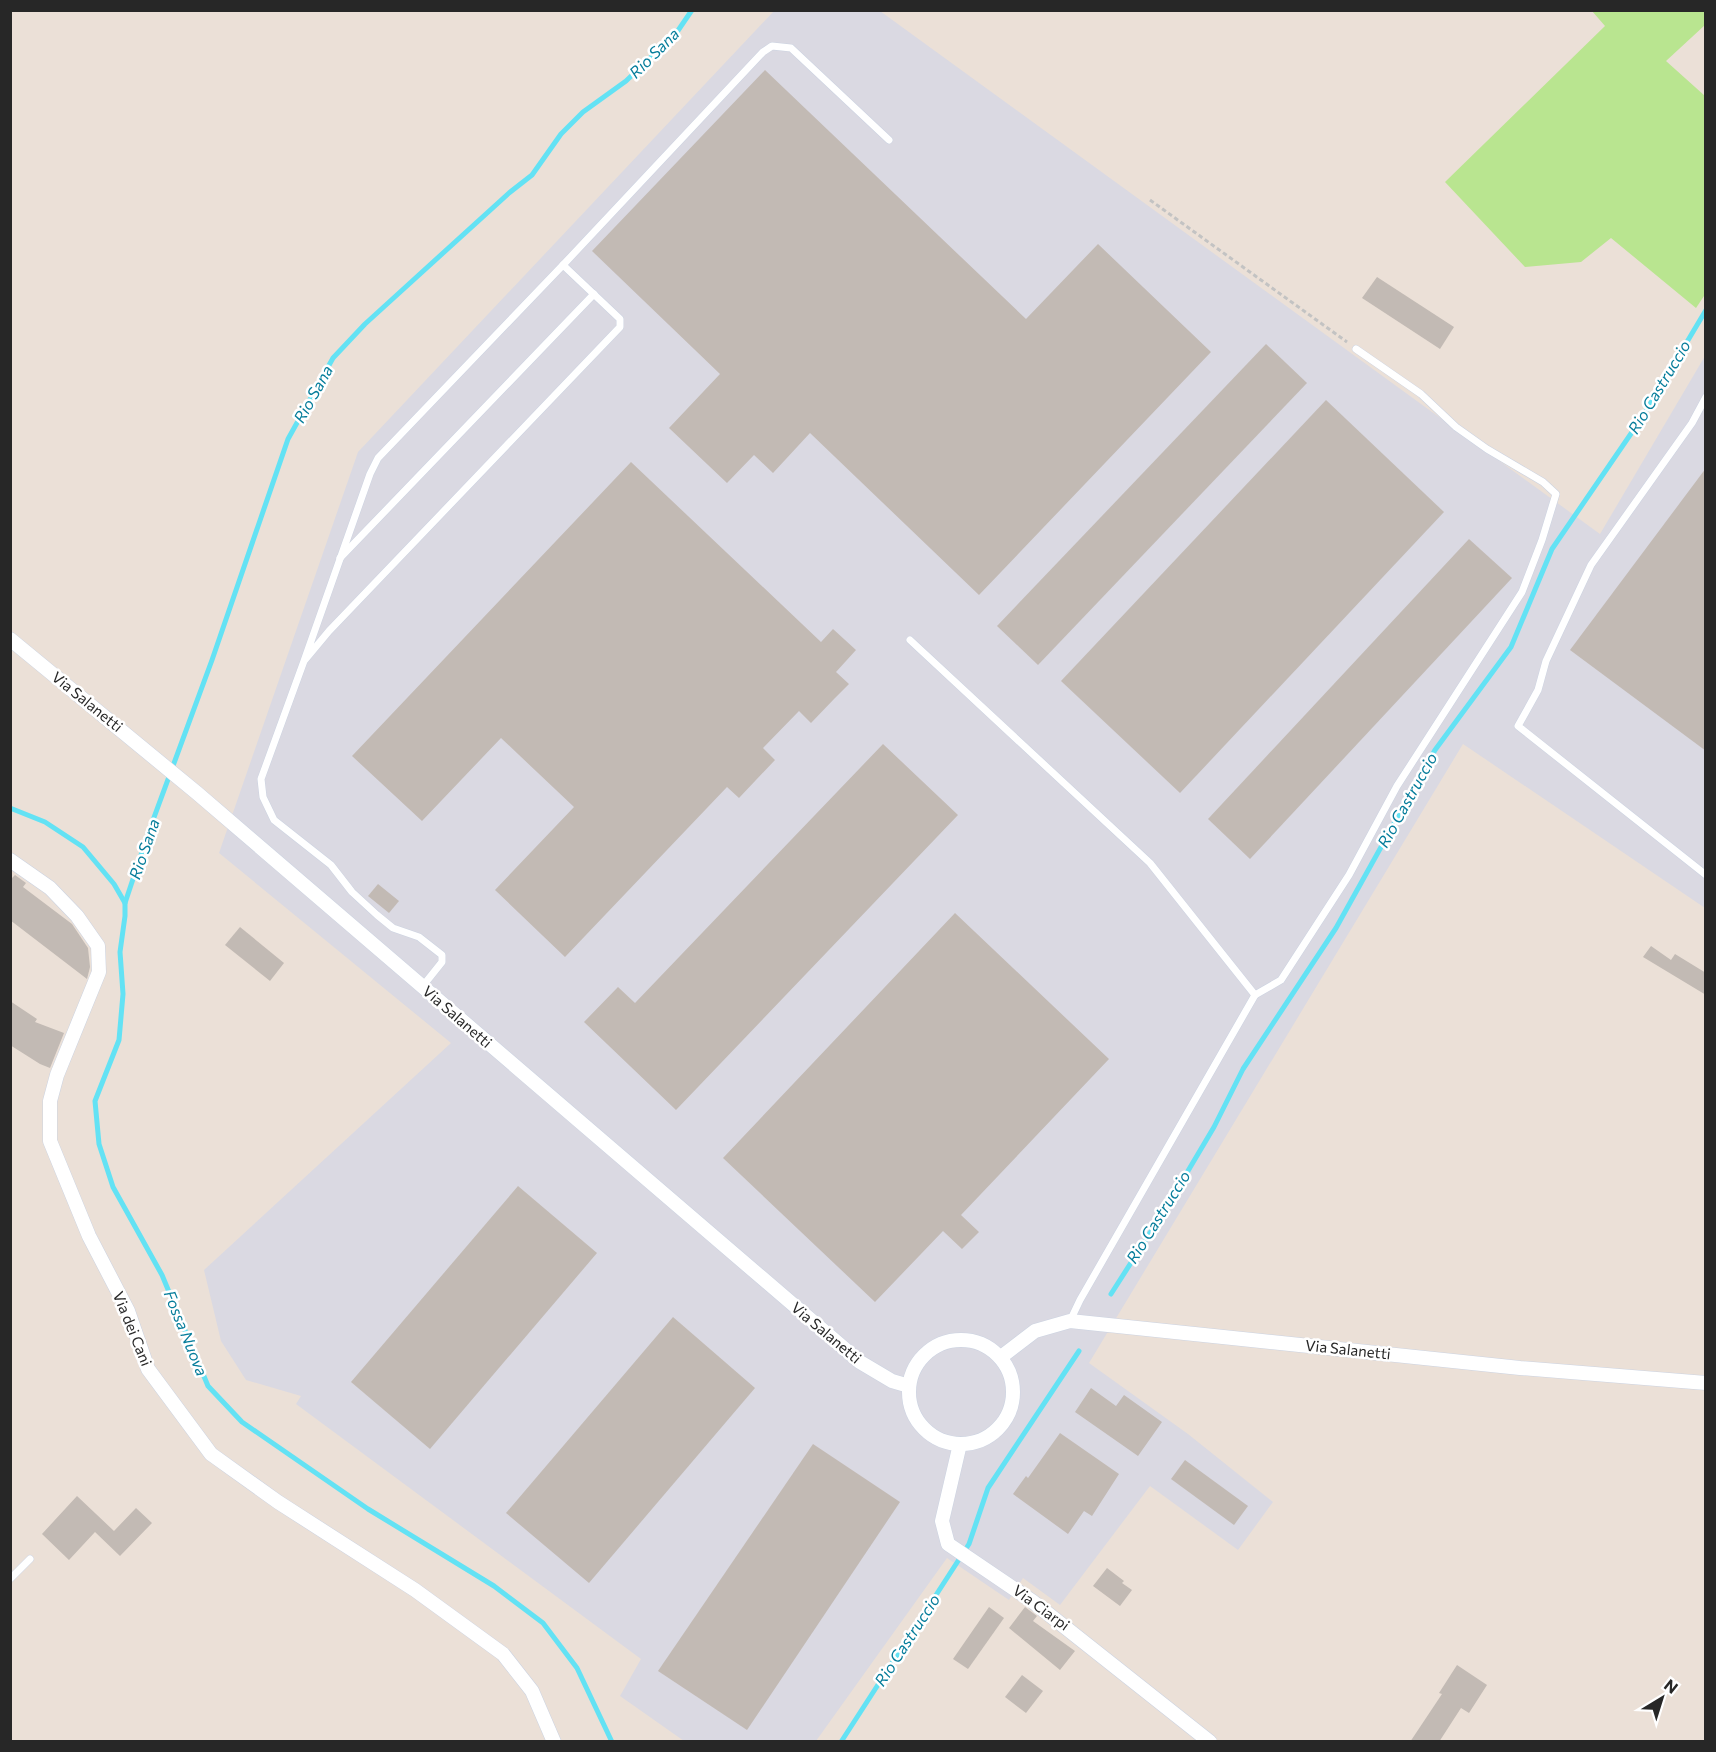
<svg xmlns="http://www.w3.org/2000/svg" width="1716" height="1752" viewBox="0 0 1716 1752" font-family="Commissioner,sans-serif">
<rect width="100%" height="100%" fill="#ebe0d7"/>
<path fill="#dad9e2" d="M774 11H880L1600 534 1705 356V908L1463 744 1089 1363 1188 1434 1273 1502 1238 1550 1150 1486 1060 1605 1023 1578 1009 1600 947 1558 816 1741H684L620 1696 641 1659 296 1404 301 1396 246 1380 221 1341 204 1270 451 1043 219 853 358 452Z"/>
<path fill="#b9e590" d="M1592 11H1705V25L1666 61 1705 96 1706 293 1696 308 1611 238 1581 262 1525 267 1445 182 1605 26Z"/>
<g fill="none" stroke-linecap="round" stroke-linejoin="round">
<g stroke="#63e2f4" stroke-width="5">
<path d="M10 808 45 822 83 847 114 884 125 903V916L120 952 123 994 119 1040 95 1101 99 1144 113 1187 162 1275 208 1386 242 1422 368 1509 494 1586 543 1623 577 1668 612 1742"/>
<path d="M125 903 149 831 212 660 288 439 333 358 365 324 509 193 532 175 561 134 583 112 626 81 677 32 692 10"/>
<path d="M1111 1294 1166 1208 1214 1127 1243 1069 1336 928 1435 750 1511 647 1552 549 1641 419 1706 310"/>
<path d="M841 1742 969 1544 988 1488 1079 1351"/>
</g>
</g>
<g fill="#c2bab4">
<path d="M765 70 1026 319 1098 244 1211 352 979 595 810 433 773 473 754 455 727 483 669 428 720 374 592 251Z"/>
<path d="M1377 277 1454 327 1440 349 1362 298Z"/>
<path d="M1266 344 1307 383 1038 665 997 626Z"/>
<path d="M1326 400 1444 512 1180 793 1061 681Z"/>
<path d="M631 462 821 642 833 629 856 650 836 672 849 684 835 698 811 723 799 711 763 748 775 760 739 798 727 787 565 957 495 890 574 807 501 738 422 821 352 756Z"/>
<path d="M1706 468V751L1570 650Z"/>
<path d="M1469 539 1512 578 1250 859 1208 819Z"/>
<path d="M883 744 958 815 676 1110 584 1022 618 987 635 1003Z"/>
<path d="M15 875 26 883 23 887 72 924 88 948 90 967 87 979 10 920V877L12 878Z"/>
<path d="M378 884 399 901 389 913 368 896Z"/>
<path d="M955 913 1109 1059 961 1215 979 1232 962 1249 943 1231 875 1302 723 1158Z"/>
<path d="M240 927 284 963 270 981 225 945Z"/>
<path d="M1651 946 1671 960 1675 954 1706 973V995L1643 957Z"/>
<path d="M10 1001 37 1019 35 1022 64 1033 50 1068 40 1064 10 1045Z"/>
<path d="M518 1186 597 1253 430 1449 351 1382Z"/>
<path d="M673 1317 755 1388 589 1583 506 1513Z"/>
<path d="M1091 1388 1116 1406 1124 1395 1162 1422 1138 1456 1075 1412Z"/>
<path d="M1060 1433 1119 1474 1092 1516 1084 1511 1068 1534 1013 1494 1026 1476 1028 1478Z"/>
<path d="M813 1444 900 1502 747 1730 658 1671Z"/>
<path d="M1185 1460 1248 1506 1234 1525 1171 1479Z"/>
<path d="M77 1496 114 1531 136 1508 152 1523 120 1556 95 1532 69 1560 42 1534Z"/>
<path d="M1107 1568 1124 1581 1122 1583 1132 1590 1120 1606 1093 1586Z"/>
<path d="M989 1607 1004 1618 968 1669 953 1659Z"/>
<path d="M1025 1607 1037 1616 1033 1621 1075 1651 1060 1670 1009 1628Z"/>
<path d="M1457 1665 1487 1685 1469 1713 1461 1708 1439 1742H1410L1442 1694 1439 1693Z"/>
<path d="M1022 1675 1043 1691 1026 1713 1005 1697Z"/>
</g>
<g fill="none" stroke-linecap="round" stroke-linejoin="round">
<defs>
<g id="service">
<path d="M563 265 763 52 772 46 791 48 889 140"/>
<path d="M1706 397 1692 423 1591 565 1546 661 1538 690 1518 726 1706 875"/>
<path d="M340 558 594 294"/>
<path d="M910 640 1150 863 1255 995 1080 1300 1070 1321"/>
<path d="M304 661 370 474 378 458 563 265 620 319V327L329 631 304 661 261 779 263 797 274 820 331 865 352 892 377 915 393 928 419 937 442 955V962L422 987"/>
<path d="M1255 995 1281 980 1349 875 1397 786 1522 592 1542 540 1556 494 1543 482 1487 449 1456 427 1421 394 1356 349"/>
<path d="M10 1579 30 1559"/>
</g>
<g id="minor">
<path d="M10 639 197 793 860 1362 892 1381 909 1386"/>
<path d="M10 860 50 888 77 916 98 946 99 972 57 1075 50 1101V1141L89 1236 128 1311 148 1369 211 1454 278 1502 415 1590 503 1654 532 1691 554 1742"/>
<circle cx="961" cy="1392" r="52"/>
<path d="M1001 1357 1035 1331 1070 1321 1520 1368 1706 1383"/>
<path d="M960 1444 942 1521 948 1544 1032 1601 1210 1742"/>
</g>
</defs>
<use href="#service" stroke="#ccd3e1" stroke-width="8"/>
<use href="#minor" stroke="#ccd3e1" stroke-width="15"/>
<path stroke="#c3c3c3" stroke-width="3" stroke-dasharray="4.5 3" stroke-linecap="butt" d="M1150 200 1347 342"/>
<use href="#service" stroke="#fff" stroke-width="7"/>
<use href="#minor" stroke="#fff" stroke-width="14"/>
</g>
<g text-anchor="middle" stroke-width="5" stroke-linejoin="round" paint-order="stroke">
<g font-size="15" fill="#272727" stroke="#fff">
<text transform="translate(87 702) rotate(39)" y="5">Via Salanetti</text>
<text transform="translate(457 1017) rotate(41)" y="5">Via Salanetti</text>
<text transform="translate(132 1329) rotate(68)" y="5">Via dei Cani</text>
<text transform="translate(826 1333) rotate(40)" y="5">Via Salanetti</text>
<text transform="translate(1348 1350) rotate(6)" y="5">Via Salanetti</text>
<text transform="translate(1041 1608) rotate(36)" y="5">Via Ciarpi</text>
</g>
<g font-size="16" font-style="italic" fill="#067d9b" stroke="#fff">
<text transform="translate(654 53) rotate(-45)" y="6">Rio Sana</text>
<text transform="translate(1659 387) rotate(-59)" y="6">Rio Castruccio</text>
<text transform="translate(313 394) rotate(-61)" y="6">Rio Sana</text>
<text transform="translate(1407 800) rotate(-61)" y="6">Rio Castruccio</text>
<text transform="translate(144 849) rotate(-71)" y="6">Rio Sana</text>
<text transform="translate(1158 1217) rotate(-58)" y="6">Rio Castruccio</text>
<text transform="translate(186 1333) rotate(68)" y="6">Fossa Nuova</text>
<text transform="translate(907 1640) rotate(-57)" y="6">Rio Castruccio</text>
</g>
</g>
<rect width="1716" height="1752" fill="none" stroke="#272727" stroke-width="24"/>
<g transform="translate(1662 1698) rotate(38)" stroke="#ffffff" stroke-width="4.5" paint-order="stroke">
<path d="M0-4.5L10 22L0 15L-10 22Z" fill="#272727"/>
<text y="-9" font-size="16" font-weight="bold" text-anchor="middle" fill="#272727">N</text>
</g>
</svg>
